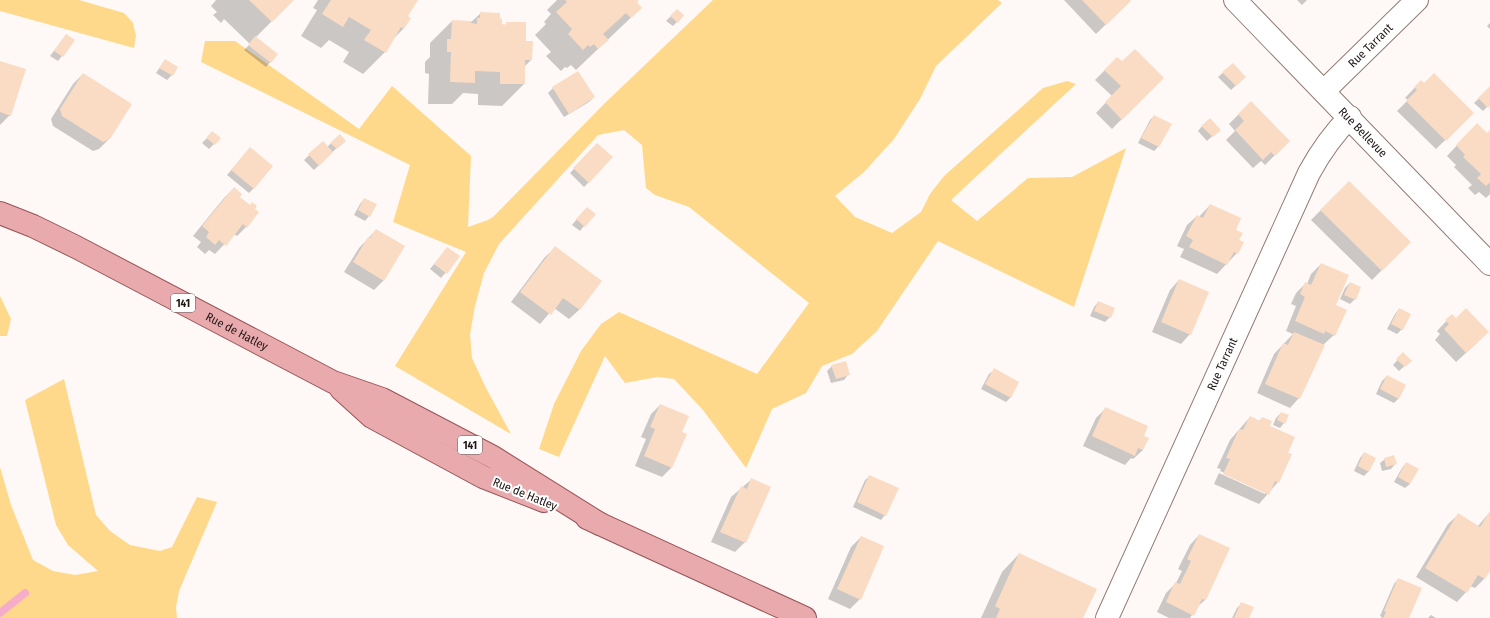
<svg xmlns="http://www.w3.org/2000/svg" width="1490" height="618" viewBox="0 0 1490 618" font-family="'Fira Sans Condensed',sans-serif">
<rect width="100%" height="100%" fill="#fef9f7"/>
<g fill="#ffd98b">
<path d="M0 0H79L124 13 133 23 136 36 134 48 0 11Z"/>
<path d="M713 0H998L1002 3 936 66 920 99 894 139 864 172 835 196 855 217 892 233 921 212 930 194 944 176 1043 88 1067 81 1076 84 951 200 977 221 1028 178 1072 177 1126 148 1074 307 938 241 877 331 852 354 822 366 806 393 772 409 746 468 703 410 674 379 657 377 625 383 605 356 559 457 539 449 554 404 581 351 601 324 619 312 757 374 809 303 689 207 655 195 646 188 642 145 624 130 598 135 499 244 484 273 475 306 470 334 472 358 485 386 511 434 395 366 466 252 393 222 410 165 201 62 205 41H235L359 129 392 86 471 156 468 227 488 220 493 217 605 103Z"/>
<path d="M0 296 11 319 7 336H0Z"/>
<path d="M64 379 96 515 110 531 130 545 160 551 172 547 197 497 217 502 179 591 176 607 177 618H0V467L11 505 33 560 53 571 75 575 98 571 68 545 56 525 25 400Z"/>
</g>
<g fill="#0003">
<path d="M216 0H293L255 38 277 54 266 67 244 50 250 44 224 19 221 23 213 15 217 12 211 6Z"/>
<path d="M318 0H416L407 16 404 28 393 39 385 52 363 74 343 62 349 52 329 40 321 48 301 36 317 10 313 8Z"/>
<path d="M557 0H638L635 2 641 8 576 70 571 65 567 68 565 67 561 71 546 56 551 52 535 35 546 24 544 22 551 14 547 10Z"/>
<path d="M1064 0H1129L1130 1 1096 34Z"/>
<path d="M1297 0H1307L1302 5Z"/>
<path d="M481 13 501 25 504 26 507 23 525 42H532L531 60 524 67V84L502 106 478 105V94L463 93 452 104H428L429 74 425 73V62L430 57V43L452 21 470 23Z"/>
<path d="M672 15 677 22 673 26 666 21Z"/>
<path d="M1490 23V29L1487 26Z"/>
<path d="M66 35 62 56 58 61 50 56Z"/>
<path d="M1117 58 1122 63 1162 78 1112 129 1096 113 1112 96 1095 80Z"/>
<path d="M165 60 172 75 167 80 156 73Z"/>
<path d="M0 62 10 115 0 125Z"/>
<path d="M1233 64 1245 77 1231 90 1218 77Z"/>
<path d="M578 72 594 97 589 102 564 117 548 93 553 88Z"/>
<path d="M83 74 109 139 99 149 93 151 53 126 51 119 73 84Z"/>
<path d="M1421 81 1473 113 1436 149 1397 111 1408 100 1405 98Z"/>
<path d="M1490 88V104L1483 111 1474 103Z"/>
<path d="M1251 102 1289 141 1265 165 1261 161 1253 168 1226 140 1235 131 1229 124Z"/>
<path d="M1154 116 1170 124 1158 147 1154 151 1138 143 1150 120Z"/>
<path d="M1477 124 1487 135 1490 132V194L1486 198 1479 192 1475 195 1468 188 1472 185 1454 167 1456 165 1447 156Z"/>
<path d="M1202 126 1219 130 1207 141 1198 131Z"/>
<path d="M340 135 344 141 314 170 304 160 323 142 327 147Z"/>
<path d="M208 137 214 144 209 149 202 143Z"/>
<path d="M250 148 254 188 249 193 227 175Z"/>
<path d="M592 149 589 182 584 187 570 173Z"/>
<path d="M1349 182 1410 242 1372 280 1311 220Z"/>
<path d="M234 188 239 197 253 209 246 227 237 236 234 234 215 254 209 250 205 254 197 247 201 242 193 236 224 198Z"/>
<path d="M364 199 369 216 365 221 354 215 360 204Z"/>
<path d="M1210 205 1234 231 1238 241 1237 253 1217 274 1180 257 1184 249 1177 246 1187 225 1197 216 1199 217Z"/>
<path d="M582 213 584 226 580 231 572 225Z"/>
<path d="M376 230 384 280 374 290 344 272 359 248Z"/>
<path d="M555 248 600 282 579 310 569 319 554 308 540 324 511 302 545 257Z"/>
<path d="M443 253 459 257 441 278 430 269Z"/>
<path d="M1321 264 1335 305 1334 335 1324 344 1299 398 1290 408 1257 393 1274 354 1293 334 1286 331 1296 306 1291 304 1296 293 1306 283 1307 284 1311 274Z"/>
<path d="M1179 280 1190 334 1181 344 1152 332 1170 290Z"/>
<path d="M1350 283 1355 299 1350 304 1340 299 1345 288Z"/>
<path d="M1098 302 1110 317 1105 322 1090 316 1094 307Z"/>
<path d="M1399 309 1409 314 1402 329 1397 334 1387 329 1395 314Z"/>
<path d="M1452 315 1478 342 1456 362 1435 340 1440 334 1437 331Z"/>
<path d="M1403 354 1410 361 1399 371 1393 365Z"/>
<path d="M832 366 848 375 844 380 831 383 827 371Z"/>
<path d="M994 370 1011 397 1006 402 981 389 989 374Z"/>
<path d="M1387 376 1405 385 1398 399 1394 403 1376 394 1382 381Z"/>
<path d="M660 405 680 432 686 435 671 468 662 477 635 466 646 439 641 437 651 414Z"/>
<path d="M1106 408 1142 436 1143 450 1133 459 1131 458 1125 465 1083 446 1096 418Z"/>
<path d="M1281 413 1284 423 1280 428 1273 425 1276 418Z"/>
<path d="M1250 417 1259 421 1262 418 1287 453 1278 482 1259 504 1214 484 1219 473 1265 494V492L1220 471 1221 469 1217 468 1230 440Z"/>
<path d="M1364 453 1369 471 1364 476 1354 471 1360 458Z"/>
<path d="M1385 459 1395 464 1391 469 1382 471 1380 463Z"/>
<path d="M1406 463 1410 484 1405 488 1394 482 1402 468Z"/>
<path d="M870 476 885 515 881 520 853 507 865 480Z"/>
<path d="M752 479 745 542 735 552 711 542 731 497Z"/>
<path d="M1489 513 1490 569 1484 579 1475 588 1470 586 1466 592 1457 602 1416 577 1448 524 1458 515 1478 526Z"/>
<path d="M1199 535 1205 600 1197 607 1190 618H1169L1157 612 1166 593 1176 583 1182 571 1178 569 1190 545Z"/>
<path d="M861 537 860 599 850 609 828 599 851 547Z"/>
<path d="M1019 554 1082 618H981L1002 572Z"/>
<path d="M1398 579 1408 618H1381L1382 617 1380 616 1394 584Z"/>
<path d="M1242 603 1248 618H1232L1237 608Z"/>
<path d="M1431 615 1436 618H1428Z"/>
</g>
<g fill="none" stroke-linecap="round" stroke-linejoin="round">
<path stroke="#f6adc9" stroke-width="8" d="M0 613 25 593"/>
</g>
<g fill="#fadcc4">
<path d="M249 0H294L272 22Z"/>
<path d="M331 0H418L408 16 411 18 404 29 401 27 386 53 364 40 371 30 349 17 343 27 322 14Z"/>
<path d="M565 0H639L637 2 642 8 631 18 626 13 603 34 609 40 598 49 594 44 590 47 588 45 583 50 568 34 572 29 556 12 567 2Z"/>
<path d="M1082 0H1130L1131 1 1106 25Z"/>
<path d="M677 9 684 15 678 23 670 16Z"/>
<path d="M480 12 500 13V18L502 19V24L506 25V22H526V41H533L532 60H525V84H500V72L475 71V83L450 82 451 52H447V39H451L452 20 471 21V23L477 24V18H480Z"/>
<path d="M66 34 75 40 63 57 54 51Z"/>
<path d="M255 36 278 54 271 63 248 45Z"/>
<path d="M1135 49 1164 78 1122 120 1105 102 1121 86 1104 70 1117 57 1122 61Z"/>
<path d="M165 59 178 67 173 76 159 68Z"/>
<path d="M0 61 26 69 11 116 0 112Z"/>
<path d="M1233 63 1246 77 1236 86 1222 72Z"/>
<path d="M578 71 595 97 569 114 552 87Z"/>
<path d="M83 73 132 104 110 139 103 142 62 116 60 109Z"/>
<path d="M1434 73 1474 113 1446 141 1406 101 1417 90 1414 87 1421 80 1424 83Z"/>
<path d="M1490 86V106L1488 108 1478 98Z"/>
<path d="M1251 101 1290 141 1275 156 1271 152 1263 160 1235 130 1244 121 1238 114Z"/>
<path d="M1154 115 1172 124 1159 147 1141 138Z"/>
<path d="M1210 118 1221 130 1213 137 1201 126Z"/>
<path d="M1477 123 1487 133 1490 130V184L1489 183 1486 186 1477 178 1481 174 1463 157 1465 155 1456 145Z"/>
<path d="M212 131 221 138 215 145 206 138Z"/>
<path d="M340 134 346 141 337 149 330 143Z"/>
<path d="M323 141 333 152 319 166 308 154Z"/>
<path d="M597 143 613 157 589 183 573 168Z"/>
<path d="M250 147 273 166 254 189 231 170Z"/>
<path d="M1349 181 1411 242 1382 271 1320 210Z"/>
<path d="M234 187 242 194 240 197 250 205 252 202 257 206 255 209 259 212 247 228 243 224 226 246 219 240 215 245 206 237 209 232 202 226Z"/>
<path d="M364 198 377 204 370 217 358 210Z"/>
<path d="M1210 204 1241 218 1236 230 1243 233 1239 240 1244 242 1238 254 1234 252 1227 265 1189 247 1193 240 1186 236 1197 215 1203 218Z"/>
<path d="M587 207 596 214 585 227 576 219Z"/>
<path d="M376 229 405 246 384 281 353 262 368 237 370 238Z"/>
<path d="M555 246 602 281 580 310 563 298 551 315 520 292Z"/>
<path d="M447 247 460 256 447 274 434 264Z"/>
<path d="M1321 263 1349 275 1336 305 1347 310 1335 336 1325 331 1324 334 1295 321 1305 297 1300 294 1305 282 1311 285Z"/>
<path d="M1179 279 1209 292 1191 335 1161 322Z"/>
<path d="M1350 282 1361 287 1356 300 1344 295Z"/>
<path d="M1098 301 1115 308 1111 318 1094 311Z"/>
<path d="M1399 308 1411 314 1403 330 1391 324Z"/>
<path d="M1466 308 1489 332 1466 353 1444 329 1449 324 1445 320 1452 314 1456 318Z"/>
<path d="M1294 332 1325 345 1300 399 1265 384 1283 343 1288 345Z"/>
<path d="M1403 352 1412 361 1405 367 1396 359Z"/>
<path d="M846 361 850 375 836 379 831 365Z"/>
<path d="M994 368 1019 382 1011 398 985 384Z"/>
<path d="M1387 375 1406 385 1399 399 1380 389Z"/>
<path d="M660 404 689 416 682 432 687 434 672 468 644 456 655 429 650 427Z"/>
<path d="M1105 407 1148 426 1144 436 1149 438 1143 450 1138 448 1135 456 1092 436Z"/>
<path d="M1281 412 1289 415 1285 424 1277 420Z"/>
<path d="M1250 416 1260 421 1262 417 1272 421 1270 426 1295 437 1288 453 1292 454 1279 483 1275 481 1269 495 1223 474 1230 459 1226 458 1239 429 1243 430Z"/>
<path d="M1364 452 1376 458 1369 472 1358 466Z"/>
<path d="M1394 455 1397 464 1386 467 1384 458Z"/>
<path d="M1406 462 1419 469 1410 484 1398 477Z"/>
<path d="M869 475 899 488 886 516 857 502Z"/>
<path d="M751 478 771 487 746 543 720 532 741 486 747 489Z"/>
<path d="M1490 511V571L1485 579 1478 575 1467 593 1425 568 1458 513 1480 527Z"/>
<path d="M1199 534 1230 548 1206 600 1202 599 1194 616 1166 602 1175 582 1180 584 1191 561 1187 559Z"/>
<path d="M861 536 884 546 861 600 837 589Z"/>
<path d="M1019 553 1097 589 1083 618H996L1000 609 995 606Z"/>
<path d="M1398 578 1422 588 1409 618H1383L1386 612 1384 611Z"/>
<path d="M1241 602 1254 607 1249 618H1234Z"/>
</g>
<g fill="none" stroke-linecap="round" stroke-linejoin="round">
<defs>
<g id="minor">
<path id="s1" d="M1235 0 1490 264"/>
<path id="s2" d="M1324 91 1417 0"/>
<path id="s3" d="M1107 618 1309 173C1321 151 1332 135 1350 117"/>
</g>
<g id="primary">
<path id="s4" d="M0 213 33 226 76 247 333 382 382 399 493 457 600 524"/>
<path d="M341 389 372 417 483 477 544 501"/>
<path d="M587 518 805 618"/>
</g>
</defs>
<use href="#minor" stroke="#917b74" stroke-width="24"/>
<use href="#primary" stroke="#995255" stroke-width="24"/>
<use href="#minor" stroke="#fff" stroke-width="22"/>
<use href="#primary" stroke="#e9aaae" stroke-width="22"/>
</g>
<g text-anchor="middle" stroke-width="4" stroke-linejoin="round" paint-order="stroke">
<g fill="#fff" stroke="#635d5b" stroke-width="1">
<rect x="171" y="294" width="24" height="18" rx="3"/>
<rect x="458" y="436" width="24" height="18" rx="3"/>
</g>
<g font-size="11" font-weight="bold" fill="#201815">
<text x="183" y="307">141</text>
<text x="470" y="449">141</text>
</g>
<g font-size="12" fill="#201815" stroke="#fff">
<text dy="4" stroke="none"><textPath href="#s2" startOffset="65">Rue Tarrant</textPath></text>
<text dy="4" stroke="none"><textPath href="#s1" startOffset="184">Rue Bellevue</textPath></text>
<text dy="4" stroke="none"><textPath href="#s4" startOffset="265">Rue de Hatley</textPath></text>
<text dy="4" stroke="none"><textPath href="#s3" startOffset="279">Rue Tarrant</textPath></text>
<text transform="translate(525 494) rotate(22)" y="4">Rue de Hatley</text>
</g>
</g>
</svg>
